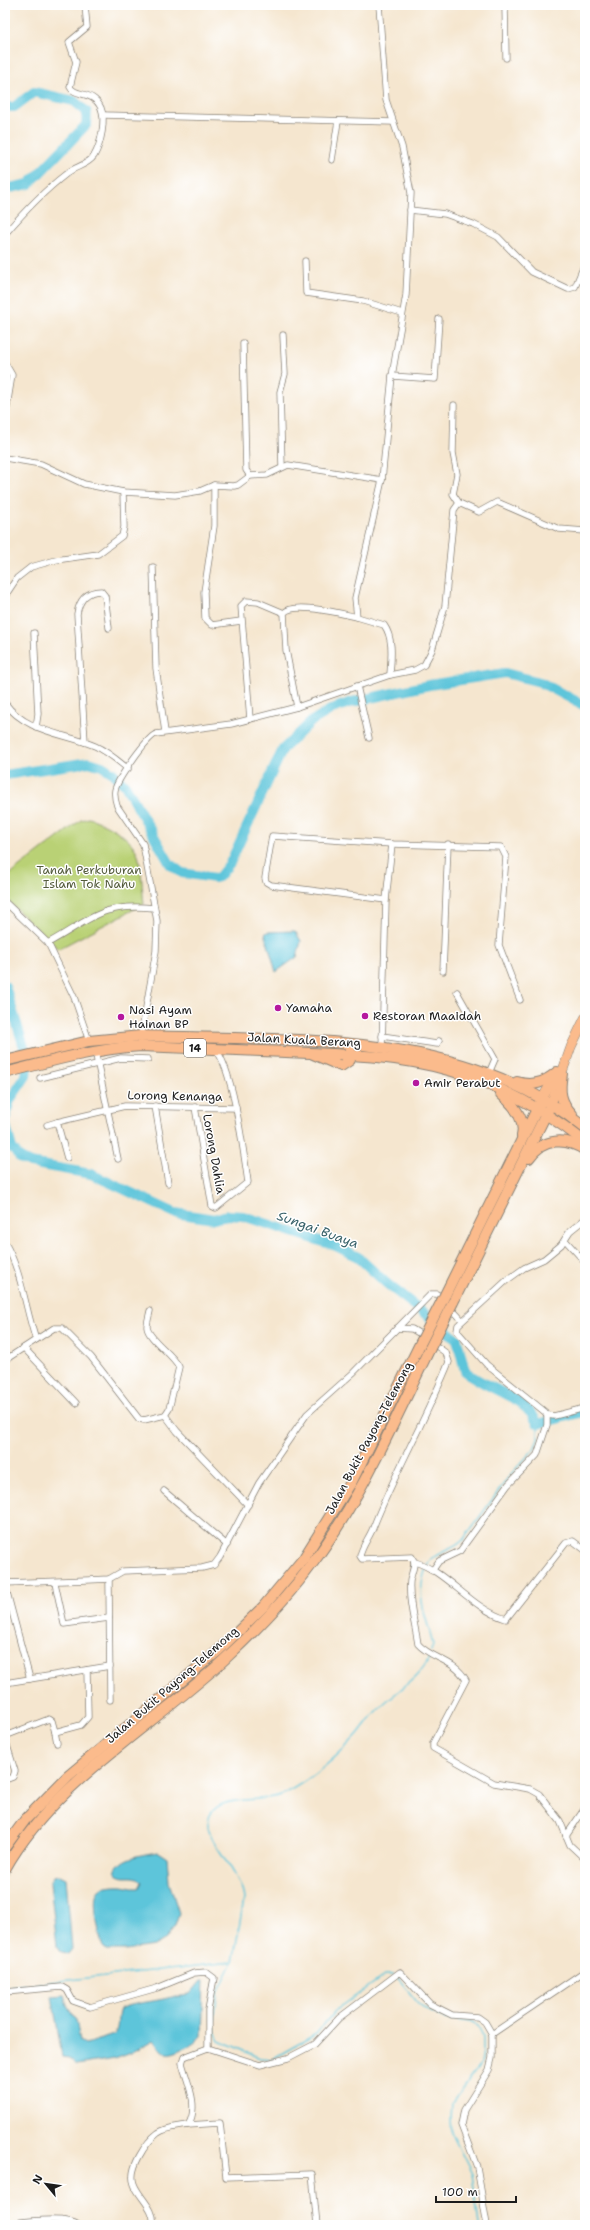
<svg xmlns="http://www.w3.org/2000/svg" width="590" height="2230" viewBox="0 0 590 2230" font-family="'Shantell Sans',sans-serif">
<rect width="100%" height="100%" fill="#fff"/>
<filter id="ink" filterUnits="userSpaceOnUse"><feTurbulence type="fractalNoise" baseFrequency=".025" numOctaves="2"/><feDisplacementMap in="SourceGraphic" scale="8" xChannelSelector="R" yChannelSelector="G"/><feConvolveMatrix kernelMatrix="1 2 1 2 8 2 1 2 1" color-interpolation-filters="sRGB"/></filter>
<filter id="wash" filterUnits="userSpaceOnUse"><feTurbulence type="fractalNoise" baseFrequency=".012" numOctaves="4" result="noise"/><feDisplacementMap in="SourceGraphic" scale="16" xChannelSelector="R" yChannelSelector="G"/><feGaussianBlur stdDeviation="0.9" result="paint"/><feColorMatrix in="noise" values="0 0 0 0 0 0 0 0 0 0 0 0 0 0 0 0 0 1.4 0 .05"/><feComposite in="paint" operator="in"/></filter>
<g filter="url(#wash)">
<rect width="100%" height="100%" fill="#f5e6cf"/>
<path fill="#b9d175" stroke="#6a7648" d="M89 818C106 823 132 837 138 855 142 869 142 889 144 904L58 949 5 898V878L81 820Z"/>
<g fill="#5dc5da" stroke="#3c707b">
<path d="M295 931 301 941 297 957 276 972 265 934 267 932Z"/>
<path d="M158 1852 167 1858 169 1882 179 1913 175 1925 166 1939 154 1946 125 1950H106L103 1948C100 1937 90 1897 99 1890 102 1887 112 1886 117 1886 125 1885 131 1889 139 1888L142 1882 138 1878C129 1875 122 1880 115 1873 118 1856 144 1855 158 1852Z"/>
<path d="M60 1875 66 1878 72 1949 68 1954 59 1951 57 1946 50 1883 54 1876Z"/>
<path d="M204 1980 202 2036C198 2042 173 2056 166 2053 160 2051 158 2044 154 2040L131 2053 115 2059 76 2065 68 2058 62 2057 52 1996 64 1995 67 2005 76 2020 80 2041 85 2044 114 2035C120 2026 116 2018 120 2009 131 2004 141 2003 153 2001 167 1999 176 1995 190 1994L201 1981Z"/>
</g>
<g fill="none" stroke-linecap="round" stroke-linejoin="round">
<g stroke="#5dc5da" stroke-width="1.5">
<path d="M427 1565C436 1550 452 1552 463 1540L510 1475 534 1449 538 1439V1424"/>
<path d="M426 1568C415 1599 426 1614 433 1644L431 1651"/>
<path d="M394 1975H385L335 2011 316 2034 272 2059 261 2058 219 2040 215 2032 214 2023 217 1994 233 1962 244 1899C241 1872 207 1842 208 1824 210 1791 261 1804 281 1795 310 1781 336 1758 357 1735 364 1727 370 1717 378 1709 394 1692 422 1678 430 1655"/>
<path d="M397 1977 418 2003 429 2012 442 2018 470 2022 478 2026 483 2036V2052L481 2064 452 2103 451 2120 452 2134 472 2174 479 2225"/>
<path d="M5 1987 232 1962"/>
</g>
<g stroke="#5dc5da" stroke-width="10">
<path d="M5 107H14L34 92 74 101 87 112 86 125 29 184 5 189"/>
<path d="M5 775 89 762 102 766 113 773 125 785 170 864 182 873 215 878 219 877 230 863 283 749 312 721 332 709 352 702 429 685 505 673 540 682 585 706"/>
<path d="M5 986 28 1060 26 1076 10 1100 5 1120"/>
<path d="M5 1122 12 1148 20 1158 30 1163 91 1174 175 1213 214 1219 227 1215 243 1216 336 1246 358 1257 386 1283 457 1339 465 1371C490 1392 522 1393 538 1424L579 1413H585"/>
</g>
</g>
</g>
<g filter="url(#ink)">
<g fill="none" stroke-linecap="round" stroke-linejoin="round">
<defs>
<g id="minor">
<path d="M379 5 386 100 402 147 411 193 406 295 392 376 382 480 355 598 357 617 384 625C394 639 391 659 390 675"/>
<path d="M505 5 506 58"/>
<path d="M103 115 393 122"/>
<path d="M332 160 338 121"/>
<path d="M410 210 445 214 473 224 498 237 532 272 568 289 575 287 585 263"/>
<path d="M5 234C23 213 44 191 66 174 75 166 87 166 94 156 101 144 106 120 101 108 93 90 75 97 70 87L76 62 69 42 87 27 85 5"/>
<path d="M305 261 306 293 363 301 402 313"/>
<path d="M243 343 246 470 250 476"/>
<path d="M5 363 12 375 5 419"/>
<path d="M392 376 435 379 439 319"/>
<path d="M454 405 453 453 457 474 453 494 459 503 479 512 497 502 559 529 585 531"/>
<path d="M5 458 41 464 84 484 123 492 175 495 200 491 214 485 234 486 238 485 250 476 267 475 288 465 382 480"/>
<path d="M282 467 280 392 285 374 283 335"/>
<path d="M214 485V526L204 592 205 618 212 625 241 621"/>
<path d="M153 567 156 668 165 732"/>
<path d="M5 596 17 578 31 567 56 560 98 554 122 536 124 527 123 492"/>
<path d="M34 633 38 714 36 727"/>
<path d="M357 686 369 738"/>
<path d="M5 703C26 732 63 733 95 746 107 751 117 760 128 769"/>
<path d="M297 707 286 650 284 613C293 601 343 614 357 617"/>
<path d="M250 719 241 606 246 601 258 602 284 613"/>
<path d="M85 742 77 614C79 601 86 591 101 591L105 596 109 628"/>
<path d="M386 900 271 885 266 882 265 878 272 836 392 844 501 847 506 857 499 945 520 1000"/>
<path d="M5 902 48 943 74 997 89 1041"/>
<path d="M48 943C90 920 102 902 154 908"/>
<path d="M443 971 448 844"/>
<path d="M457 992 495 1059 489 1073"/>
<path d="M141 1036 156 951 157 921 143 844 117 806C115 800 114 796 115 790 117 780 147 737 156 734L231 724 297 707 390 675 415 670 424 665 432 650 445 606 454 510 459 503"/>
<path d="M382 1036 437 1044 439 1041"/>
<path d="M382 1048 386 900 392 844"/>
<path d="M95 1051 118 1159"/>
<path d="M40 1078 121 1058 148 1059"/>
<path d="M155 1106 168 1183"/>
<path d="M195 1107 212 1206 216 1208 248 1182C244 1155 233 1067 215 1049"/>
<path d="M47 1125 57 1122"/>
<path d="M67 1158 57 1122 125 1106 236 1108"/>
<path d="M565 1240 585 1262"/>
<path d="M5 1243C22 1272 25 1308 36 1340"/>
<path d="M450 1307 461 1319"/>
<path d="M150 1311C149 1316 147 1322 147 1327 148 1339 173 1354 179 1367L169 1409 165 1415"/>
<path d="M397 1328 412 1329 425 1337"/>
<path d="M431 1342 446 1353 449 1362C426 1419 395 1472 373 1528 369 1538 362 1546 360 1556L362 1559 412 1557C417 1564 411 1573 410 1581 408 1601 415 1624 418 1644 431 1659 454 1659 466 1680L433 1743V1748L494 1783 530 1789 539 1794 560 1821 570 1845 585 1859"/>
<path d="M24 1348 76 1403"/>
<path d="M5 1360 54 1328H62L91 1357 139 1419 144 1420 165 1415 177 1431 248 1505"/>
<path d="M547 1415 554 1416 585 1408"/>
<path d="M164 1491 227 1545"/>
<path d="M415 1562C446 1571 472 1609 506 1619L566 1543 573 1541 585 1550"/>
<path d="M432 1571 439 1561 460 1551 508 1485 537 1455 547 1425V1415L545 1412 487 1365 457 1331 458 1325 506 1281 524 1268 544 1259 561 1245 570 1231 585 1219"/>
<path d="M109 1579 110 1700"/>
<path d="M5 1583 88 1580 109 1579 123 1571 202 1568 214 1565 220 1557 259 1483 307 1414 353 1373 431 1294H437L444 1301"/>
<path d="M55 1583 64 1624 109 1618"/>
<path d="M5 1585 30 1679"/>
<path d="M5 1683 110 1666"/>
<path d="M55 1732 57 1743"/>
<path d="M5 1736 49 1719 52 1721 55 1732 81 1725 88 1717 87 1670"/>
<path d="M5 1739 15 1771 13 1777 5 1780"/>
<path d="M566 1836 585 1808"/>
<path d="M5 1992 62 1987 67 1990 73 2001 90 2007 157 1988 194 1973 206 1972 214 1978 208 2010V2048"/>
<path d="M492 2034 585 1971"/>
<path d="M188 2125 220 2123 226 2177 312 2174 317 2225"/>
<path d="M5 2225C19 2221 68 2216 78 2225"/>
<path d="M153 2225C156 2209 139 2198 134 2184 128 2169 146 2142 158 2133 167 2127 178 2127 188 2125 200 2107 187 2082 182 2063L184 2057 208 2048 260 2065 288 2058 315 2044 339 2018 400 1972 430 2004 452 2015 478 2017 485 2022 492 2034V2058L489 2070 464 2110 461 2125 477 2167 487 2225"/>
</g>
<g id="primary">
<path d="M542 1099 557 1072"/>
<path d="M551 1104 571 1047 585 1018"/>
</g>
<g id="trunk">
<path d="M313 1054 341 1066 350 1060V1050"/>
<path d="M5 1061 89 1041 141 1036C290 1041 462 1028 585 1128"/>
<path d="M5 1073C50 1061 94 1049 141 1046 189 1048 238 1050 286 1052 341 1054 399 1055 452 1071 500 1085 546 1111 585 1142"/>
<path d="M562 1074C559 1091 560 1102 572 1114"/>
<path d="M517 1082C534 1087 545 1082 557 1072"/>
<path d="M501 1094C513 1104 526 1119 522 1136"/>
<path d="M529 1158C543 1138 566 1137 585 1150"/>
<path d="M445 1295 540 1103"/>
<path d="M453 1302 549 1108"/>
<path d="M5 1847 25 1820 68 1776 218 1651 263 1607 304 1558 352 1481 421 1342"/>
<path d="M5 1869C55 1780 154 1726 227 1657 257 1629 287 1598 312 1564 361 1499 394 1421 430 1348"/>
</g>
</defs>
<use href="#minor" stroke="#888176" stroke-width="7"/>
<use href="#primary" stroke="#888176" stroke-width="10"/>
<use href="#trunk" stroke="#888176" stroke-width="12"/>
<use href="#minor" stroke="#fff" stroke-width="5.5"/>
<use href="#primary" stroke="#fbbb8c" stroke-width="9"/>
<use href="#trunk" stroke="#fbbb8c" stroke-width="10"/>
<defs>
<g id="trunk-bridge">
<path d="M421 1342 445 1295"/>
<path d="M430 1348 453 1302"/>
</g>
</defs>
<use href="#trunk-bridge" stroke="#888176" stroke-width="12" stroke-linecap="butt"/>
<use href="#trunk-bridge" stroke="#fbbb8c" stroke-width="10"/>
</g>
</g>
<g fill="#b5179e" stroke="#fff" stroke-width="1.5">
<circle cx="278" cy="1008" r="4"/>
<circle cx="365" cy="1016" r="4"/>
<circle cx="121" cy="1017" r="4"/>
<circle cx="416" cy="1083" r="4"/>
</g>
<g text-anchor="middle" stroke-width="3" stroke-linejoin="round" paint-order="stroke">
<rect fill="#fff" stroke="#606060" stroke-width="1" x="184" y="1039" width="22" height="18" rx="3"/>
<g font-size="11" font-weight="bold" fill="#1c1c1c">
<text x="195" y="1052">14</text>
</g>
<g font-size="12" fill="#535b3b" stroke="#fff">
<text x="89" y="874">Tanah Perkuburan<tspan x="89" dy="14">Islam Tok Nahu</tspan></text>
</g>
<g font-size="12" fill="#1c1c1c" stroke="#fff" text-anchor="start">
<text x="286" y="1012">Yamaha</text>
<text x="129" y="1014">Nasi Ayam<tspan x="129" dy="14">Hainan BP</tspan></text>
<text x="373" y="1020">Restoran Maaidah</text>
<text x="424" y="1087">Amir Perabut</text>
</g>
<g font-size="12" fill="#1c1c1c" stroke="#fff">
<text transform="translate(304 1040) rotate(3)" y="4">Jalan Kuala Berang</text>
<text transform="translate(175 1096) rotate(1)" y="4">Lorong Kenanga</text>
<text transform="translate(214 1154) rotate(80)" y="4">Lorong Dahlia</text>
<text transform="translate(369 1438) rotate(-62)" y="4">Jalan Bukit Payong-Telemong</text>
<text transform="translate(172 1685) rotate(-41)" y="4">Jalan Bukit Payong-Telemong</text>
</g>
<g font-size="13" font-style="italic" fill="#366068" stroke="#fff">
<text transform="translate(318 1229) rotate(20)" y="5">Sungai Buaya</text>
</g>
</g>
<rect width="590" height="2230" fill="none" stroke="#fff" stroke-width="20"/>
<g transform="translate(46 2184) rotate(299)" stroke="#ffffff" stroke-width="3" paint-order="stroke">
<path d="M0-3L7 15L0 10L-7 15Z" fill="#1c1c1c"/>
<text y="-6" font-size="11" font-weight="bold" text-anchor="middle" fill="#1c1c1c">N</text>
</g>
<path d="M436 2196v6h80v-6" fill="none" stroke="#1c1c1c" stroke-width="2"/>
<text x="442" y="2196" font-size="12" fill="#1c1c1c" stroke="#ffffff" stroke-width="3" paint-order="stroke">100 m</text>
</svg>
